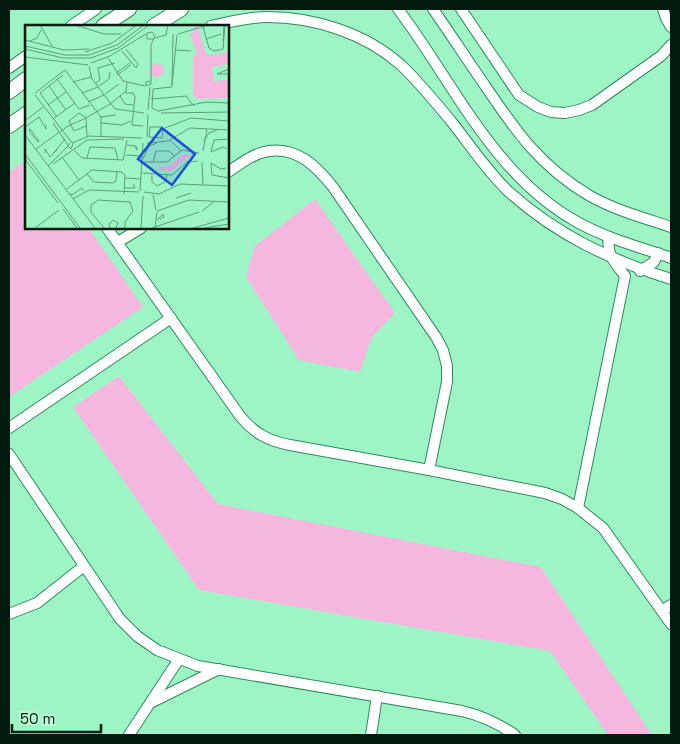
<svg xmlns="http://www.w3.org/2000/svg" width="680" height="744" viewBox="0 0 680 744" font-family="'Space Grotesk',sans-serif">
<rect width="100%" height="100%" fill="#9df5c5"/>
<g fill="#f5b7e0">
<path d="M26 160V228H89L143 307 9 397V172Z"/>
<path d="M315 199 395 313 372 337 360 372 299 360 246 277 255 246Z"/>
<path d="M119 376 218 504 541 567 652 735H608L550 651 199 590 73 407Z"/>
</g>
<g fill="none" stroke-linecap="round" stroke-linejoin="round">
<defs>
<g id="minor">
<path d="M398 9C454 83 493 176 579 223 608 239 640 247 671 258"/>
<path d="M433 9C451 35 468 61 486 87 517 133 541 167 590 196 615 210 644 218 671 227"/>
<path d="M461 9 519 95 538 107 551 112 565 113 579 110 592 105 661 56 671 45"/>
<path d="M663 9 666 18 671 27"/>
<path d="M71 26 96 9"/>
<path d="M211 26C230 22 248 17 267 17 314 17 365 33 401 65 419 82 435 102 451 121 470 145 487 171 509 192 557 235 610 260 671 279"/>
<path d="M9 68 26 56"/>
<path d="M228 172C240 164 254 153 269 151 298 147 317 167 333 187L436 337 443 350 447 366V382L429 470"/>
<path d="M107 228 240 416C254 433 268 441 290 445L429 470 545 493 562 499 578 508 603 528 671 624"/>
<path d="M118 242 141 228"/>
<path d="M640 271 654 262 658 253"/>
<path d="M9 428 171 318"/>
<path d="M9 454 120 619 137 636 157 650 198 666 462 711C483 716 498 723 515 735"/>
<path d="M578 508 625 276C615 263 606 254 609 237"/>
<path d="M662 611 671 605"/>
<path d="M9 614 37 603 84 566"/>
<path d="M152 702 219 669"/>
<path d="M129 735 179 659"/>
<path d="M371 735 377 696"/>
</g>
<g id="tertiary">
<path d="M103 26 129 9"/>
<path d="M154 26 181 9"/>
<path d="M9 92 26 79"/>
<path d="M9 126 26 114"/>
</g>
</defs>
<use href="#minor" stroke="#2e895e" stroke-width="12"/>
<use href="#tertiary" stroke="#2e895e" stroke-width="16"/>
<use href="#minor" stroke="#fff" stroke-width="10"/>
<use href="#tertiary" stroke="#fff" stroke-width="14"/>
</g>
<g transform="translate(25 25)">
<rect width="204" height="204" fill="#9df5c5"/>
<path d="M169 0H172L180 26 184 30 201 28 204 24V39L187 42 189 57 204 54V73L171 74 168 68V32L172 28 165 9 169 6ZM125 45a7 7 0 1 1 14 0a7 7 0 1 1-14 0ZM158 129 171 130 162 132 147 146 134 145V142H143Z" fill="#f5b7e0"/>
<path fill="none" stroke="#5e9d7b" stroke-width="1" d="M15 0 27 21M50 0 79 9H96M178 2 184 23 189 26 198 24 200 0M148 9 147 62 128 64 127 83 133 86 182 77 204 78M153 9 183 0M130 13 141 10 143 0M181 14 196 9M0 15 39 25 64 24M5 16 12 13 16 5M198 16 199 0M0 21 40 30H64L92 20 119 0M0 24 38 33H66L93 23 124 0M151 25 166 26M97 26 111 43 113 39 101 24M60 27 87 18 112 0M0 32 63 40M83 33 98 56 120 61M66 38 85 31 121 9M64 41 67 54 90 84 119 88M204 44 192 49H204M40 45 76 92V111M91 48 105 38M92 50 106 40M32 54 54 84 65 80M125 56 121 57V61L126 59V20L130 11 127 7 122 8V14H128M48 57 66 52M71 58 75 55 73 43 90 38M147 60 152 10M24 61 41 85M74 61 84 54 85 47M10 68 40 45M57 68 73 62M100 68H108L110 72 107 100 118 101M80 69 94 59M10 70 48 119 46 124 43 121 45 118M95 71 100 79 108 80M126 74 161 71 169 81M63 77 79 70M23 80 41 67M123 85 125 62M136 88 204 87M32 92 15 68 38 50M76 92 91 90M28 94 50 78M0 96 18 82M28 98 43 120M76 98 97 100 106 96M61 101 49 106 44 96 54 88 61 93 85 79 101 66 102 58M0 102 14 92 21 104V100M136 102H125L124 112 137 113 138 105M140 103 166 93 204 96M5 104 14 116 13 117 4 106ZM0 110 70 203M122 112 123 89M145 115 156 126M179 116 184 108 192 105M47 118 64 111 117 113M122 118 143 116 165 103 204 105M102 120 110 121 112 125V122L110 121M11 124 43 101 61 93 62 112M48 124 57 133 98 135 102 115M178 126 182 104M186 127 189 115 204 114M186 127 198 122 202 124M20 128V124L25 132 32 125M0 129 55 203M27 130 40 114M101 130 117 131M37 132 54 155M62 133 65 122 90 123 93 135M0 134 33 178M118 134 124 121 132 118M119 137H142L157 125 174 128M128 137 131 126H144L149 131M177 137 178 159M186 138 187 150 204 153M186 138 196 144 201 143M28 139 62 115 99 114M23 141 43 121M118 148 147 150 162 137 173 136M62 149 69 157 88 158 91 156 92 147M127 150V157L132 161 140 157 142 150M100 153 116 154M99 163H110L108 159M42 164 67 145 97 147 100 150 99 169M115 166 118 118M119 167 134 169 155 159 204 161M45 168 47 170 57 163 59 166M128 170 131 185M151 173 166 168M48 174 64 165 114 167M38 184 52 203M132 186 164 175 204 177M177 186 190 176M132 195 138 189 139 192 135 194M130 202 132 187M10 203 34 185M79 203 66 187V180L73 175 105 177 108 186 100 197V203M85 203 84 199 88 195 93 198 91 203M116 203 118 171M127 203 174 187M168 203 204 193M179 203 204 199"/>
<path fill="#1d4ed8" fill-opacity="0.15" stroke="#1d4ed8" stroke-width="2.5" d="M137 103 170 129 147 160 113 134Z"/>
<rect width="204" height="204" fill="none" stroke="#001a0d" stroke-width="2.5"/>
</g>
<rect width="680" height="744" fill="none" stroke="#001a0d" stroke-width="20"/>
<path d="M12 724v8h89v-8" fill="none" stroke="#001a0d" stroke-width="2.5"/>
<text x="20" y="724" font-size="15" fill="#001a0d" stroke="#b9fed7" stroke-width="4" paint-order="stroke">50 m</text>
</svg>
